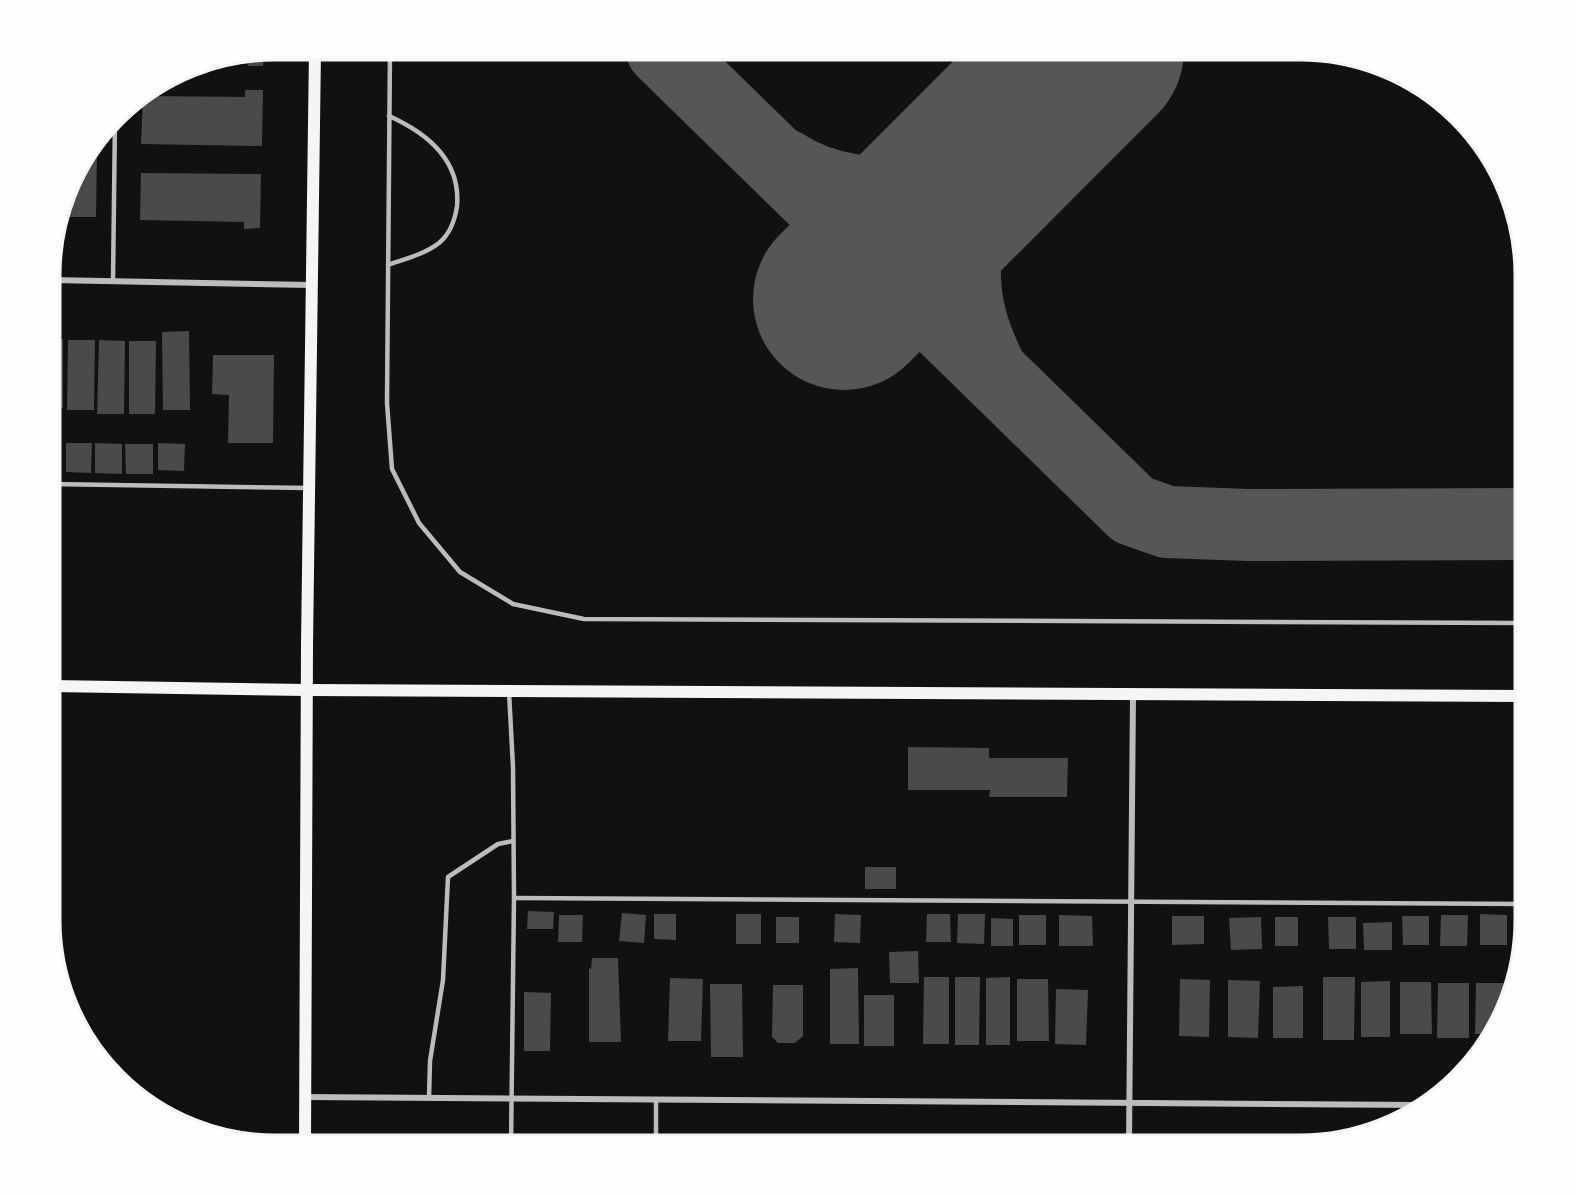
<svg xmlns="http://www.w3.org/2000/svg" width="1575" height="1195" viewBox="0 0 1575 1195" font-family="Roboto,sans-serif">
<rect width="100%" height="100%" fill="#111"/>
<g fill="none" stroke-linecap="round" stroke-linejoin="round">
<g stroke="#565656" stroke-width="72">
<path d="M662 50 1133 510 1167 522 1248 525 1525 524"/>
<path d="M783 164C823 190 880 200 926 186 948 179 968 166 988 155 965 239 949 287 991 370"/>
</g>
<path stroke="#565656" stroke-width="182" d="M844 299 1093 50"/>
</g>
<g fill="#4a4a4a">
<path d="M264 51 263 66H248L247 59H228Z"/>
<path d="M245 90H263L262 146 141 144 143 96 245 97Z"/>
<path d="M90 150H97L96 217H69V193L80 163Z"/>
<path d="M141 173 261 174 260 228 244 229V222L140 220Z"/>
<path d="M189 331 190 410H163L162 332Z"/>
<rect x="51" y="339" width="12" height="69"/>
<path d="M68 340H95L94 410H67Z"/>
<path d="M99 340 125 341 124 414H97Z"/>
<path d="M129 341H156L155 414H129Z"/>
<path d="M213 355H274L273 443H228L229 395 212 394Z"/>
<path d="M66 443H92L91 473 66 472Z"/>
<path d="M95 443 122 444V474L95 473Z"/>
<path d="M158 443 185 444 184 471 158 470Z"/>
<path d="M51 444H61L60 472H51Z"/>
<path d="M125 444H153V474H126Z"/>
<path d="M908 747 989 748V758H1068L1067 797H989L990 790H908Z"/>
<rect x="865" y="867" width="31" height="22"/>
<path d="M528 911 554 912 553 929H527Z"/>
<path d="M622 913 646 915 644 943 619 941Z"/>
<path d="M654 914H676V940L654 939Z"/>
<rect x="736" y="914" width="25" height="30"/>
<path d="M835 914 861 915 860 943 834 942Z"/>
<path d="M927 914H950L951 942H926Z"/>
<path d="M958 914H985L984 944 957 943Z"/>
<path d="M1480 914 1507 915V945H1480Z"/>
<path d="M559 915H583L582 942H558Z"/>
<rect x="1019" y="915" width="27" height="30"/>
<path d="M1059 915 1092 916 1093 946H1059Z"/>
<path d="M1441 915H1468L1467 946H1440Z"/>
<path d="M1172 916H1204V944L1172 945Z"/>
<path d="M1402 916H1429V945H1403Z"/>
<path d="M1520 916H1525L1522 949H1520Z"/>
<rect x="776" y="917" width="23" height="26"/>
<path d="M1261 917 1262 949 1231 950 1229 918Z"/>
<rect x="1275" y="917" width="23" height="29"/>
<path d="M1328 917H1356V949H1329Z"/>
<path d="M991 918 1013 919V946H991Z"/>
<path d="M1392 922V950H1364L1363 923Z"/>
<path d="M918 951 919 983H890L889 952Z"/>
<path d="M592 958H618L621 1042H589V968L591 969Z"/>
<path d="M858 968 859 1044H830V969Z"/>
<path d="M924 977H949V1044H923Z"/>
<path d="M955 977H980L979 1045H955Z"/>
<path d="M1010 977V1045H986V978Z"/>
<path d="M1323 977H1355L1354 1040H1323Z"/>
<path d="M670 978 703 979 701 1041H668Z"/>
<path d="M1017 979H1048L1049 1041H1017Z"/>
<path d="M1180 979 1210 980 1209 1037 1179 1036Z"/>
<path d="M1228 980 1260 981 1258 1038 1228 1037Z"/>
<path d="M1390 981V1037H1361V982Z"/>
<path d="M1400 982H1431L1432 1034H1400Z"/>
<path d="M1438 983H1469V1038H1437Z"/>
<path d="M1476 983H1507V1008L1491 1034H1475Z"/>
<path d="M710 984H742L743 1057H711Z"/>
<path d="M773 985H803V1036L795 1043H778L772 1037Z"/>
<path d="M1303 986V1038H1273V987Z"/>
<path d="M1056 989 1088 990 1086 1045 1055 1044Z"/>
<path d="M524 992 551 993 550 1051H524Z"/>
<rect x="864" y="995" width="30" height="51"/>
</g>
<g fill="none" stroke-linecap="round" stroke-linejoin="round">
<g stroke="#bcbcbc" stroke-width="4.5">
<path d="M390 50 387 403 392 469 419 523 460 572 513 604 584 619 1525 623"/>
<path d="M388 265C405 259 425 254 439 243 451 233 455 220 457 206 461 160 427 133 389 116"/>
<path d="M113 281 115 119"/>
<path d="M51 484 309 488"/>
<path d="M509 692 513 767 514 898 511 1145"/>
<path d="M514 898 1525 904"/>
<path d="M429 1098 430 1061 443 980 448 877 498 844 513 841"/>
<path d="M656 1145V1100"/>
</g>
<g stroke="#bcbcbc" stroke-width="6">
<path d="M51 280 312 285"/>
<path d="M305 1097 1422 1105"/>
<path d="M1129 1145 1133 694"/>
</g>
<g stroke="#f5f5f5" stroke-width="12">
<path d="M51 686 307 690 1525 696"/>
<path d="M305 1145 307 645 315 50"/>
</g>
</g>
<path d="M0 0H1575V1195H0ZM275 60H1300A215 215 0 0 1 1515 275V920A215 215 0 0 1 1300 1135H275A215 215 0 0 1 60 920V275A215 215 0 0 1 275 60Z" fill="#fefefe" fill-rule="evenodd"/>
<path fill="none" stroke="#f5f5f5" stroke-width="3" d="M275 60H1300A215 215 0 0 1 1515 275V920A215 215 0 0 1 1300 1135H275A215 215 0 0 1 60 920V275A215 215 0 0 1 275 60Z"/>
</svg>
